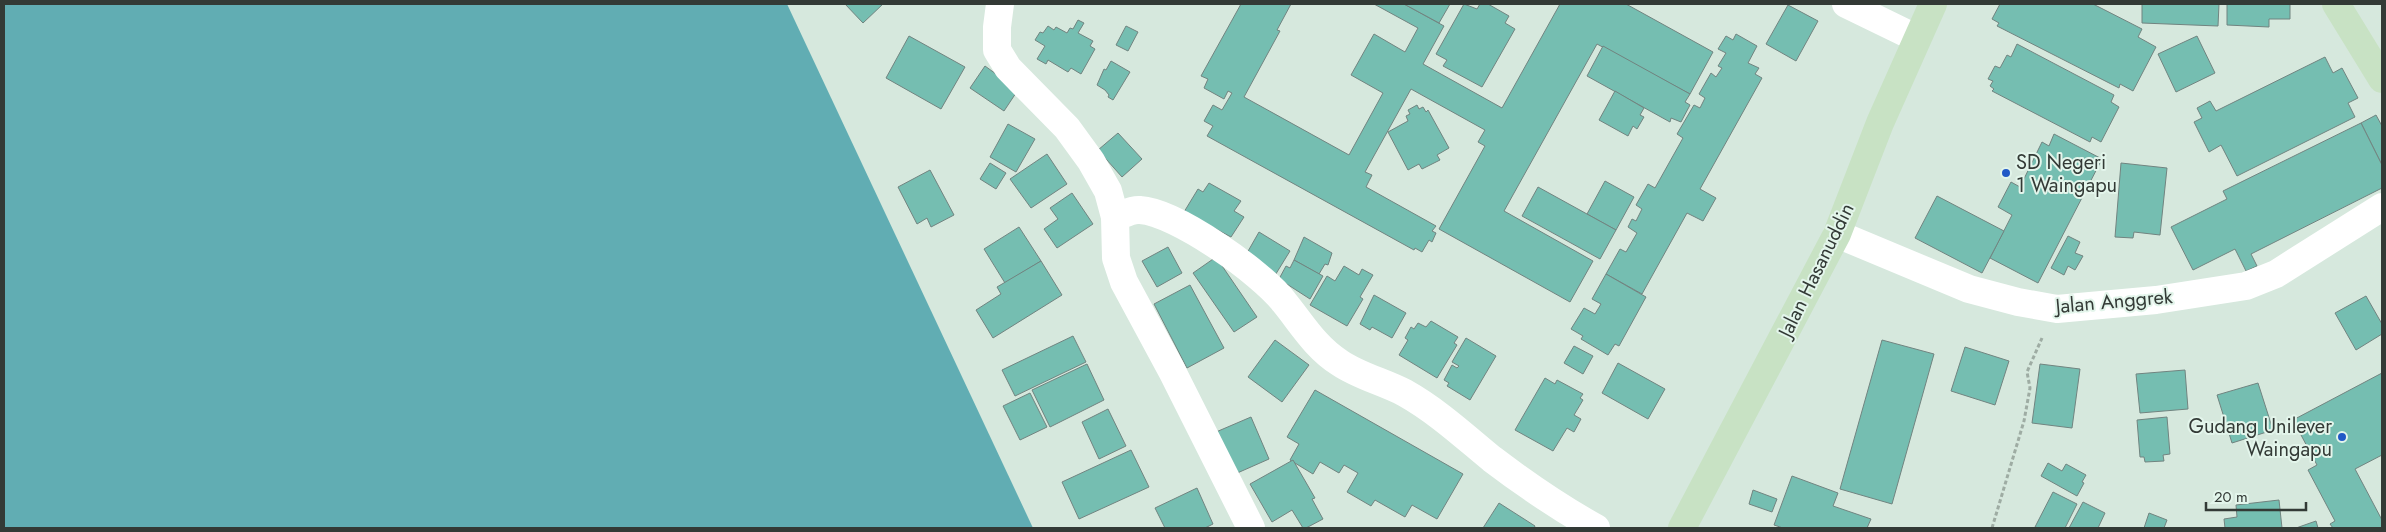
<svg xmlns="http://www.w3.org/2000/svg" width="2386" height="532" viewBox="0 0 2386 532" font-family="Jost,sans-serif">
<rect width="100%" height="100%" fill="#d6e8dd"/>
<path fill="#61adb3" d="M4 4H787L1033 528H4Z"/>
<g fill="#75beb1" stroke="#718480">
<path d="M845 4H883L863 23Z"/>
<path d="M1241 4H1291L1277 30 1280 31 1244 97 1349 155 1383 93 1351 75 1374 34 1405 52 1418 28 1374 4H1404L1444 26 1423 64 1502 108 1560 4H1626L1713 52 1690 94 1597 44 1504 211 1593 261 1570 302 1439 229 1485 146 1478 142 1485 130 1411 89 1365 172 1372 175 1366 187 1436 226 1432 231 1436 233 1432 242 1429 240 1422 252 1415 248 1414 250 1207 136 1213 126 1204 121 1213 105 1222 110 1232 93 1228 91 1224 99 1204 88 1208 79 1201 76Z"/>
<path d="M1404 4H1450L1439 23Z"/>
<path d="M1464 4 1477 9 1480 4H1488L1509 16 1505 23 1515 29 1482 87 1443 66 1447 60 1436 54Z"/>
<path d="M2000 4H2093L2142 29 2138 37 2156 47 2133 91 2120 84 2119 88 1997 26 1999 23 1992 19Z"/>
<path d="M2142 4H2219L2218 26 2142 23Z"/>
<path d="M2227 4H2290V19H2269V27L2227 25Z"/>
<path d="M1788 5 1818 21 1796 61 1766 44Z"/>
<path d="M1078 20 1084 23 1078 33 1093 41 1090 46 1095 49 1081 74 1071 68 1068 72 1048 60 1046 64 1037 59 1045 46 1035 40 1040 32 1043 33 1048 26 1054 30 1056 27 1067 33 1070 28 1073 29Z"/>
<path d="M1126 26 1138 32 1128 51 1116 45Z"/>
<path d="M1736 34 1757 46 1748 63 1759 68 1755 74 1762 78 1700 189 1716 198 1703 221 1687 213 1642 294 1606 274 1620 249 1626 252 1637 233 1628 227 1632 219 1636 221 1642 209 1636 205 1648 184 1655 188 1683 138 1677 134 1694 105 1700 108 1705 98 1699 94 1711 73 1716 77 1722 68 1718 66 1726 53 1718 49 1726 36 1733 40Z"/>
<path d="M909 36 965 67 941 109 886 78Z"/>
<path d="M2197 36 2215 73 2176 92 2158 54Z"/>
<path d="M2017 44 2114 95 2111 102 2119 107 2101 142 2092 137 2090 142 1992 91 1994 89 1990 86 1993 81 1988 79 1995 66 2000 68 2007 55 2011 57Z"/>
<path d="M1603 46 1690 94 1685 102 1690 105 1681 122 1671 118 1670 122 1587 76Z"/>
<path d="M2325 57 2333 73 2342 68 2358 98 2348 103 2355 117 2237 176 2221 145 2209 152 2194 122 2202 118 2197 108 2210 101 2216 111Z"/>
<path d="M1111 61 1130 72 1113 100 1108 97 1109 95 1105 90 1097 85 1104 69 1106 70Z"/>
<path d="M985 66 1018 90 1004 111 970 88Z"/>
<path d="M1615 91 1644 108 1640 115 1644 117 1637 129 1633 126 1628 136 1599 120Z"/>
<path d="M1417 105 1419 109 1423 107 1426 112 1428 110 1449 148 1437 155 1440 160 1422 169 1419 164 1408 170 1388 132 1408 121 1406 116 1410 114 1408 110Z"/>
<path d="M2376 115 2382 126V165L2361 123Z"/>
<path d="M2361 123 2382 165V188L2251 254 2257 266 2246 271 2235 249 2193 270 2171 227 2227 199 2223 191Z"/>
<path d="M1008 124 1035 139 1016 172 990 157Z"/>
<path d="M1118 133 1142 159 1122 177 1098 150Z"/>
<path d="M2054 134 2102 159 2038 283 1990 258 2012 215 1998 207 2011 182 2020 187 2042 142 2049 146Z"/>
<path d="M1047 154 1067 184 1031 208 1010 179Z"/>
<path d="M990 163 1006 173 996 189 980 179Z"/>
<path d="M2121 163 2167 168 2160 235 2134 232 2133 238 2115 237Z"/>
<path d="M930 170 954 215 931 227 927 218 917 224 898 187Z"/>
<path d="M1605 181 1634 197 1616 230 1587 214Z"/>
<path d="M1209 183 1241 201 1234 211 1244 217 1231 237 1184 212 1198 189 1203 192Z"/>
<path d="M1538 187 1616 230 1600 259 1522 216Z"/>
<path d="M1072 193 1093 224 1057 248 1044 229 1058 219 1050 208Z"/>
<path d="M1937 196 2004 231 1982 273 1915 238Z"/>
<path d="M1019 227 1041 261 1005 283 984 249Z"/>
<path d="M1259 232 1290 251 1274 277 1243 260Z"/>
<path d="M2068 236 2080 242 2075 253 2083 256 2075 270 2068 266 2064 275 2051 268Z"/>
<path d="M1304 237 1332 253 1328 265 1325 264 1319 274 1294 260Z"/>
<path d="M1168 247 1182 273 1157 287 1142 261Z"/>
<path d="M1216 257 1257 317 1234 332 1193 273Z"/>
<path d="M1294 260 1323 276 1310 299 1279 279 1286 266 1290 268Z"/>
<path d="M1041 261 1062 295 993 338 976 310 1001 294 997 287Z"/>
<path d="M1344 266 1359 275 1362 269 1373 275 1360 297 1363 299 1347 326 1310 305 1327 276 1335 281Z"/>
<path d="M1606 274 1646 297 1619 346 1615 344 1608 355 1581 339 1583 336 1571 329 1584 308 1595 314 1601 304 1592 299Z"/>
<path d="M1190 285 1224 348 1187 368 1154 304Z"/>
<path d="M1374 295 1406 313 1392 338 1372 327 1370 330 1360 324Z"/>
<path d="M2366 296 2382 324V334L2356 350 2335 313Z"/>
<path d="M1431 321 1458 337 1454 343 1457 345 1437 378 1399 355 1408 340 1405 338 1411 327 1414 329 1418 323 1426 327Z"/>
<path d="M1073 336 1086 362 1015 396 1002 370Z"/>
<path d="M1466 338 1496 356 1470 400 1447 386 1449 383 1444 380 1452 365 1457 368 1459 366 1452 362Z"/>
<path d="M1275 340 1309 365 1282 402 1248 377Z"/>
<path d="M1882 340 1934 354 1892 504 1840 489Z"/>
<path d="M1574 346 1593 356 1583 374 1564 363Z"/>
<path d="M1965 347 2009 361 1995 405 1951 391Z"/>
<path d="M1618 363 1665 389 1648 419 1602 393Z"/>
<path d="M1087 364 1104 400 1050 427 1032 390Z"/>
<path d="M2040 364 2080 369 2072 428 2032 423Z"/>
<path d="M2185 370 2188 409 2140 413 2136 374Z"/>
<path d="M2382 373V455L2355 469 2382 520V528H2333L2330 524 2335 521 2308 470 2317 465 2293 420Z"/>
<path d="M1545 378 1555 384 1557 380 1583 394 1580 398 1583 400 1574 415 1581 419 1574 432 1567 428 1553 451 1515 430Z"/>
<path d="M2258 383 2273 430 2232 443 2217 395Z"/>
<path d="M1315 390 1463 474 1437 519 1412 505 1405 517 1375 500 1371 506 1347 492 1358 473 1344 465 1339 473 1320 462 1313 474 1290 460 1299 444 1287 437Z"/>
<path d="M1030 393 1047 427 1020 440 1003 406Z"/>
<path d="M1108 409 1126 446 1099 459 1082 422Z"/>
<path d="M1251 417 1269 459 1235 474 1216 432Z"/>
<path d="M2167 417 2170 454 2163 455 2164 461 2145 462 2144 457H2140L2137 420Z"/>
<path d="M1131 450 1149 487 1079 519 1062 482Z"/>
<path d="M1293 460 1315 498 1312 499 1323 519 1306 528H1303L1292 510 1272 522 1250 484Z"/>
<path d="M2048 463 2062 471 2066 464 2086 475 2082 482 2084 483 2077 496 2041 476Z"/>
<path d="M1792 476 1838 493 1833 506 1871 519 1867 528H1783L1774 525Z"/>
<path d="M1197 488 1213 524 1205 528H1165L1155 508Z"/>
<path d="M1753 490 1777 499 1772 512 1749 504Z"/>
<path d="M2053 492 2077 504 2065 528H2039L2035 527Z"/>
<path d="M2279 500 2282 528H2225L2224 519 2237 517 2236 505Z"/>
<path d="M2083 502 2105 513 2098 528H2069Z"/>
<path d="M1499 503 1535 526 1534 528H1483Z"/>
<path d="M2149 513 2167 520 2164 528H2144Z"/>
<path d="M2316 521 2318 528H2296Z"/>
</g>
<g fill="none" stroke-linecap="round" stroke-linejoin="round">
<path stroke="#9eaca3" stroke-width="3" stroke-dasharray="4 2.5" stroke-linecap="butt" d="M1992 528 2024 421 2030 388 2027 372 2042 338"/>
<g stroke="#fff" stroke-width="28">
<path d="M1000 4 997 27V50L1008 68 1067 128 1091 161 1108 191 1115 217 1116 258 1124 282 1172 371 1251 528"/>
<path d="M1846 4 1916 38"/>
<path d="M1115 217C1122 215 1132 209 1140 210 1176 212 1262 273 1284 302 1302 324 1315 347 1340 363 1359 376 1384 382 1405 393 1437 411 1464 436 1492 459 1525 484 1560 508 1596 528"/>
<path d="M1837 234 1969 289 2018 302 2057 309 2156 300 2246 286 2276 274 2382 207"/>
</g>
<g stroke="#c8e2c4" stroke-width="28">
<path d="M2336 4 2382 79"/>
<path d="M1682 528 1837 234 1880 123 1933 4"/>
</g>
</g>
<g fill="#2159c6" stroke="#e3f5eb" stroke-width="2">
<circle cx="2006" cy="173" r="5"/>
<circle cx="2342" cy="437" r="5"/>
</g>
<g text-anchor="middle" stroke-width="4" stroke-linejoin="round" paint-order="stroke">
<g font-size="20" fill="#333a36" stroke="#e3f5eb" text-anchor="start">
<text x="2016" y="169">SD Negeri<tspan x="2016" dy="23">1 Waingapu</tspan></text>
<text x="2332" y="433" text-anchor="end">Gudang Unilever<tspan x="2332" dy="23">Waingapu</tspan></text>
</g>
<g font-size="20" fill="#333a36" stroke="#e3f5eb">
<text transform="translate(1816 270) rotate(-64)" y="7">Jalan Hasanuddin</text>
<text transform="translate(2114 301) rotate(-5)" y="7">Jalan Anggrek</text>
</g>
</g>
<rect width="2386" height="532" fill="none" stroke="#333a36" stroke-width="10"/>
<path d="M2206 502v8h100v-8" fill="none" stroke="#333a36" stroke-width="2.5"/>
<text x="2214" y="502" font-size="15" fill="#333a36" stroke="#e3f5eb" stroke-width="4" paint-order="stroke">20 m</text>
</svg>
